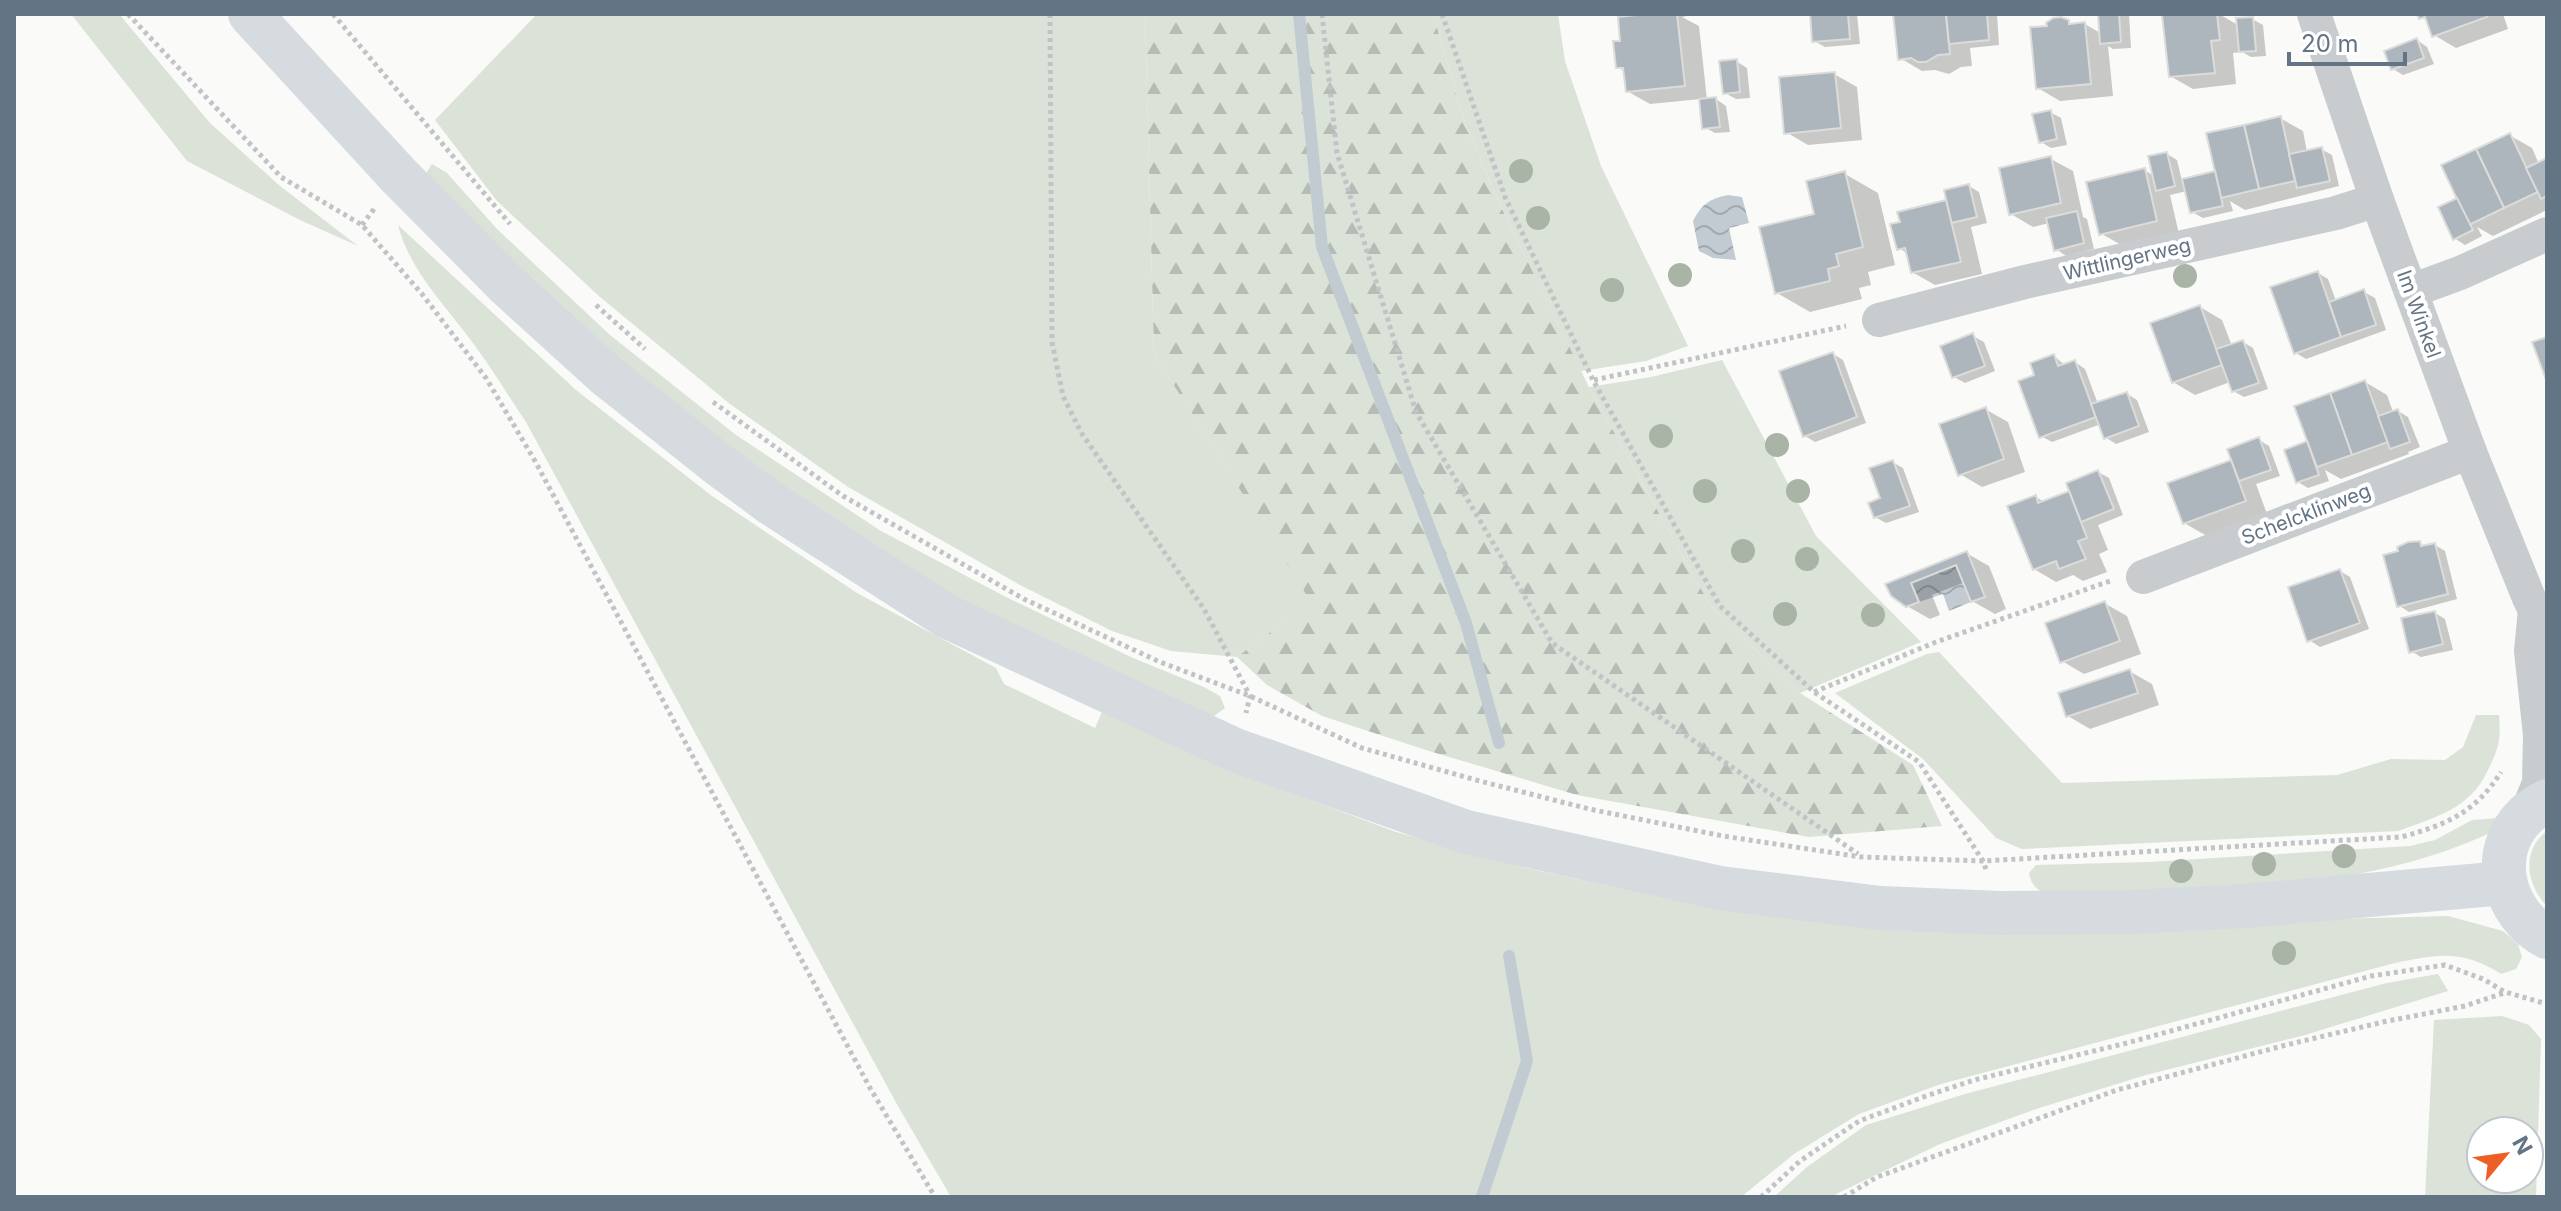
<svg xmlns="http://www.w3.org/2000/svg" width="2561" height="1211" viewBox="0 0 2561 1211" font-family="Inter,sans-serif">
<defs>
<pattern id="forest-firs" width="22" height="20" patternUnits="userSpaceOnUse" patternTransform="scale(2)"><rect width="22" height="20" fill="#dbe2d8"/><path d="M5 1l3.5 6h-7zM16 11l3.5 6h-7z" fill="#b5bcb5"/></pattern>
<pattern id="water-waves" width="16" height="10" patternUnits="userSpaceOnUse" patternTransform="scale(2)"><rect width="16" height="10" fill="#c2cbd1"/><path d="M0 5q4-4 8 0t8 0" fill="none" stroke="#a1a9af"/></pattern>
</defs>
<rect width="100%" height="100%" fill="#fafaf8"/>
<g fill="#dbe2d8" fill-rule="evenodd">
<path d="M71 14H119L210 123 280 186 358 246 300 220 187 161Z"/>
<path d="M537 14H1145L1154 354 1312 602 1237 657 1171 651 1112 631 1020 585 848 487 730 404 600 297 497 201 435 120Z"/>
<path d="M1433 14H1558L1565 61 1601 166 1688 346 1646 361 1581 371 1501 207 1466 126Z"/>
<path d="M432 164 447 173 497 229 610 335 736 435 881 531 1006 597 1133 658 1204 687 1220 696 1225 708 1210 719 928 585 768 485 634 381 424 176Z"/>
<path d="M398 225 576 390 712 496 857 593 996 668 1004 684 1095 728 1102 712 1239 773 1396 832 1526 868 1665 898 2260 921 2448 916 2503 931 2518 944 2522 957 2516 969 2501 974C2460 948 2435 955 2391 964L1941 1084 1859 1114 1794 1154 1741 1197H951L899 1108 526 422C507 394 490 365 470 339 443 303 409 269 398 225Z"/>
<path d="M1722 360 1816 536 1921 642 1800 693 1710 605 1589 387 1651 377Z"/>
<path d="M1939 652 2062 783 2337 775 2391 759 2445 760 2463 747 2476 715H2499C2501 741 2499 747 2488 770 2470 809 2436 817 2398 831L2022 849 1996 838 1923 759 1835 693 1927 654Z"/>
<path d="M2497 818 2492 832C2355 896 2196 890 2048 895 2037 890 2031 885 2029 873L2036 865 2149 862 2410 846 2435 840 2472 820Z"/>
<path d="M2547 831V906C2527 886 2520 851 2547 831Z"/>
<path d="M2438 974 2448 991 2305 1035 2146 1075 2036 1109 1940 1144 1830 1197H1774L1807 1167 1866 1125 1965 1094 2387 983Z"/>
<path d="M2502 1016 2529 1025 2541 1039 2536 1197H2425L2434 1020ZM2481 1131H2529V1179H2481Z"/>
</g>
<path fill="url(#forest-firs)" d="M1145 14H1433L1466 126 1501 207 1589 387 1710 605 1800 693 1913 765 1942 826 1809 837 1577 795 1429 751 1322 716 1267 685 1237 657 1311 602 1154 354Z"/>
<g fill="url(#water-waves)">
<path d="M1728 195 1742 197 1749 223 1729 228 1736 260 1713 258 1699 251 1693 221C1702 204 1709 199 1728 195Z"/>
<path d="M1956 565 1971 602 1949 611 1943 594 1919 602 1911 583Z"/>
</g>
<g fill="#0003">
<path d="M1653 14H1697L1682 17 1699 26 1707 100 1716 99 1726 106 1730 132 1715 133 1704 127 1701 99 1650 104 1627 91 1626 72 1617 67 1622 43Z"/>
<path d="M1812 14H1857L1860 44 1825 47 1814 41Z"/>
<path d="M1895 14H1997L1999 45 1970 48 1972 66 1961 67 1949 74 1935 70 1922 71 1900 58Z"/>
<path d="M2100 14H2129L2131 48 2113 49 2108 46 2113 96 2060 101 2038 88 2068 22 2074 25 2085 24 2102 34Z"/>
<path d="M2202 14H2219L2238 25 2252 19 2263 25 2266 56 2251 57 2242 52 2233 53 2236 84 2193 89 2170 76 2165 17Z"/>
<path d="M2419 14H2503L2508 29 2456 48 2434 35 2429 23Z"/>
<path d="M2417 40 2427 47 2434 64 2403 75 2393 69Z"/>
<path d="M1736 61 1747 68 1750 98 1736 99 1725 93Z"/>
<path d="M1834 74 1857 87 1862 140 1808 145 1786 132Z"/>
<path d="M2050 112 2061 118 2067 145 2051 148 2041 142Z"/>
<path d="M2280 118 2303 131 2307 152 2321 149 2332 155 2339 186 2245 210 2230 201 2233 211 2203 218 2192 212 2187 191 2170 195 2179 234 2123 246 2100 233 2144 170 2154 176 2167 154 2177 160 2182 181 2217 173Z"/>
<path d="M2509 135 2532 148 2539 164 2547 160V210L2493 236 2477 227 2482 236 2465 245 2454 238 2459 200Z"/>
<path d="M2051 159 2073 171 2083 217 2087 219 2094 249 2066 256 2056 249 2049 223 2033 227 2011 214Z"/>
<path d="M1845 174 1878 193 1895 265 1868 272 1871 285 1859 288 1862 299 1810 312 1777 293Z"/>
<path d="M1969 186 1979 192 1987 223 1971 227 1982 274 1935 285 1912 272 1908 254 1899 248 1946 202 1949 205Z"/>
<path d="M2318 273 2328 279 2336 301 2364 292 2375 298 2386 330 2306 359 2296 353Z"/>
<path d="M2200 307 2222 320 2232 346 2243 342 2253 348 2268 389 2244 397 2233 391 2230 382 2195 395 2173 382Z"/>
<path d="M1973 336 1984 342 1995 371 1965 383 1954 377Z"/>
<path d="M1833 354 1843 360 1866 423 1815 442 1805 436Z"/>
<path d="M2054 356 2066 366 2075 362 2085 369 2098 404 2127 394 2137 400 2149 432 2116 444 2105 437 2101 424 2052 442 2041 436 2037 376Z"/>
<path d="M2365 382 2387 395 2393 412 2398 411 2408 417 2420 447 2408 452 2409 454 2341 479 2325 470 2329 481 2308 488 2298 482 2287 451 2310 442Z"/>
<path d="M1985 409 2008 422 2025 472 1982 487 1960 474Z"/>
<path d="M2259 440 2269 446 2280 476 2256 484 2267 514 2207 536 2184 523 2231 462 2235 464Z"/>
<path d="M1892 462 1903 468 1919 512 1886 523 1875 517Z"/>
<path d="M2098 472 2109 478 2123 515 2098 525 2108 550 2099 554 2107 572 2083 581 2073 575 2056 582 2034 569 2036 497 2044 502 2068 493 2072 495Z"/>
<path d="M2420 544 2426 547 2435 545 2445 551 2457 599 2409 612 2398 605Z"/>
<path d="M1966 553 1989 566 2006 609 1995 614 1972 601 1965 582 1932 595 1940 615 1930 619 1907 606 1888 585Z"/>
<path d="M2340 571 2350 577 2369 629 2320 647 2309 640Z"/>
<path d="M2104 603 2127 616 2141 654 2084 674 2062 661Z"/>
<path d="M2435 613 2445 619 2453 650 2421 657 2411 651Z"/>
<path d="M2129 671 2152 684 2159 705 2090 729 2068 716Z"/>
</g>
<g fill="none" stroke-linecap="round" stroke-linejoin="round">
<g stroke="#c2cbd1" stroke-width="12">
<path d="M1299 14 1322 247 1466 623 1499 743"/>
<path d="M1482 1197 1527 1061 1509 956"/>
</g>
</g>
<g fill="#aeb6bd" stroke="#dcdcda" stroke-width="2">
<path d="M1646 14H1677L1685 86 1626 92 1623 68H1616L1613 41H1620L1618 17Z"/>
<path d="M1810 14H1848L1850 39 1812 42Z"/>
<path d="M1893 14H1946L1950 54 1938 55 1926 62H1918L1911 58 1898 60Z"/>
<path d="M1946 14H1987L1989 40 1949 44Z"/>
<path d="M2098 14H2119L2121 42 2100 44Z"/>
<path d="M2217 14 2220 40 2211 41 2215 73 2169 77 2162 15Z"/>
<path d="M2417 14H2486L2487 17 2432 37 2425 17 2419 19Z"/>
<path d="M2061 17 2069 20V24L2085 22 2091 84 2036 89 2030 27 2047 26 2046 23 2053 18Z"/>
<path d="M2253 17 2256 51 2239 52 2236 18Z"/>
<path d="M2417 38 2424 58 2391 70 2384 51Z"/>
<path d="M1737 59 1740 92 1723 94 1719 61Z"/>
<path d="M1835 72 1841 128 1784 134 1779 77Z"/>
<path d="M1716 97 1720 127 1702 129 1699 99Z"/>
<path d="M2051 110 2057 139 2039 143 2032 114Z"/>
<path d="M2281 116 2295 181 2259 189 2244 125Z"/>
<path d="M2244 125 2259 189 2221 198 2206 133Z"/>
<path d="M2510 133 2538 192 2504 208 2476 149Z"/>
<path d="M2322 147 2330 181 2297 188 2289 154Z"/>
<path d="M2476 149 2504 208 2469 225 2441 165Z"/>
<path d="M2167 152 2175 186 2156 191 2148 156Z"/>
<path d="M2051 156 2061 203 2009 215 1999 168Z"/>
<path d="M2547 158V196L2541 199 2526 168Z"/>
<path d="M2145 168 2157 221 2099 235 2086 182Z"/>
<path d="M1845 171 1863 247 1836 254 1839 266 1828 269 1830 281 1775 294 1759 227 1814 214 1806 181Z"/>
<path d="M2215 171 2223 206 2190 213 2182 179Z"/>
<path d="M1969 184 1977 217 1951 223 1944 190Z"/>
<path d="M2457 198 2473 230 2453 240 2438 207Z"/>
<path d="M1946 200 1961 262 1911 273 1905 248 1897 250 1890 224 1900 222 1897 212Z"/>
<path d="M2077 211 2084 243 2054 251 2046 218Z"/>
<path d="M2318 271 2341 337 2294 354 2270 287Z"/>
<path d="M2364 289 2376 325 2341 337 2329 302Z"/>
<path d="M2200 305 2222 365 2172 383 2150 323Z"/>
<path d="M1973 333 1985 366 1952 378 1940 346Z"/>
<path d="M2547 337V382L2532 342Z"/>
<path d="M2243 340 2259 383 2232 392 2216 349Z"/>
<path d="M1833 352 1857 417 1803 437 1779 371Z"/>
<path d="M2054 354 2058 366 2075 360 2096 417 2039 438 2018 381 2034 375 2030 363Z"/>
<path d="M2365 380 2388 442 2352 455 2330 393Z"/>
<path d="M2127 392 2139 426 2104 439 2091 404Z"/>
<path d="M2330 393 2352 455 2317 467 2294 406Z"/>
<path d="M1986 407 2004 459 1958 476 1939 424Z"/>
<path d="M2398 409 2410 442 2390 449 2378 416Z"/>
<path d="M2259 437 2271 470 2239 481 2227 449Z"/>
<path d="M2307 441 2319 475 2296 483 2284 450Z"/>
<path d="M1893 460 1910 506 1874 518 1868 503 1880 498 1869 468Z"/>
<path d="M2231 460 2246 501 2183 524 2167 483Z"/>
<path d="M2098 470 2114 509 2081 522 2066 483Z"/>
<path d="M2069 491 2087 538 2078 541 2086 559 2059 569 2056 561 2033 570 2007 506 2036 495 2038 503Z"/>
<path d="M2420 541 2421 546 2435 543 2448 594 2397 607 2383 555 2398 551 2397 547 2408 542Z"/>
<path d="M1967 551 1985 597 1971 602 1956 565 1911 583 1919 602 1906 607 1891 596 1885 584Z"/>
<path d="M2340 569 2360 623 2307 642 2288 587Z"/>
<path d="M2105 601 2120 641 2060 663 2045 623Z"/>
<path d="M2435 611 2443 644 2409 653 2401 618Z"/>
<path d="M2130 669 2138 693 2066 717 2058 693Z"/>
</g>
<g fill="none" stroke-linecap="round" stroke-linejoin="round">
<g stroke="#c1c4c6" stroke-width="5" stroke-dasharray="4 4" stroke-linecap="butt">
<path d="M128 14 281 177 362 225 422 294 486 378 535 461 870 1088 935 1197"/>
<path d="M333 14 510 224"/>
<path d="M1050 14 1052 342 1063 396 1082 434 1204 609 1250 696 1246 713"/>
<path d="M1322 14 1337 153 1416 412 1552 643 1858 854"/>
<path d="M1442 14 1505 197 1593 380 1720 606 1814 692 1919 762 1983 861 1987 872"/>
<path d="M362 225 374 209"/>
<path d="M596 305 645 349"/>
<path d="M1594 380 1846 326"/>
<path d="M713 402 843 496 1024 599 1160 662 1250 696 1362 748 1476 780 1589 809 1723 836 1861 857 1983 861 2401 837C2446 825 2475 813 2501 772"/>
<path d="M1814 692 1936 642 2110 581"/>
<path d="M1761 1197 1800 1161 1859 1121 1926 1096 1974 1080 2127 1043 2371 976 2445 965 2483 979 2505 992 2547 1004"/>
<path d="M1844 1197 1877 1177 2117 1090 2286 1045 2383 1022 2465 1006 2504 993"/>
</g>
<g stroke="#c8cccf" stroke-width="34">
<path d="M2314 14 2377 200 2470 452 2529 598 2547 634"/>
<path d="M2411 291 2460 273 2547 234"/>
<path d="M1879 320 2025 282 2336 213 2377 200"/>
<path d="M2143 577 2470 452"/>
<path d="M2526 815 2539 783 2540 735 2531 651 2535 610"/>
</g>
<g stroke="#d6dbdf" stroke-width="44">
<path d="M250 14 399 176 507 285 606 375 718 464 772 504 946 616 1235 750 1466 832 1720 888 1880 908 2000 913 2130 912 2246 906 2504 883"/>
<path d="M2547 801C2540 805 2532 809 2526 815 2487 852 2503 914 2547 937"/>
</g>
</g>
<g fill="#a9b4a6">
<circle cx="1521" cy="171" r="12"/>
<circle cx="1538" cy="218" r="12"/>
<circle cx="1680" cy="275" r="12"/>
<circle cx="2185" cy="276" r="12"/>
<circle cx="1612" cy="290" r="12"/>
<circle cx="1661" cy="436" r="12"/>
<circle cx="1777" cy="445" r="12"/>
<circle cx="1705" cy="491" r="12"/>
<circle cx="1798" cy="491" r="12"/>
<circle cx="1743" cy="551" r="12"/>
<circle cx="1807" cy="559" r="12"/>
<circle cx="1785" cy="614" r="12"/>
<circle cx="1873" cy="615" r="12"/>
<circle cx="2344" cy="856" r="12"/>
<circle cx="2264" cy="864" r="12"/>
<circle cx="2181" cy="871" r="12"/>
<circle cx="2284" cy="953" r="12"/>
</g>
<g text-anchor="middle" stroke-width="8" stroke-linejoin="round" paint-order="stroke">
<g font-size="20" fill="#637484" stroke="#fff">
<text transform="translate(2127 259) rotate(-13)" y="7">Wittlingerweg</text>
<text transform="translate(2419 314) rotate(70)" y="7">Im Winkel</text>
<text transform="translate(2306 514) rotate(-21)" y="7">Schelcklinweg</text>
</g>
</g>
<rect width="2561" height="1211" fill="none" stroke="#637484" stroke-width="32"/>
<g transform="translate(2505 1155) rotate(61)"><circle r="38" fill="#ffffff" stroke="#c1c7ce" stroke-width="2"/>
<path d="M0-6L14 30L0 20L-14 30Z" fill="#ed5f24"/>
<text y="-12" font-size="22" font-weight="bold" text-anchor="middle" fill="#637484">N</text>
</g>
<path d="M2289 52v12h116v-12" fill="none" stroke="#637484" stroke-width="4"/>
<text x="2301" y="52" font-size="24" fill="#637484" stroke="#ffffff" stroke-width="6" paint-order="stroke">20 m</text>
</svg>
